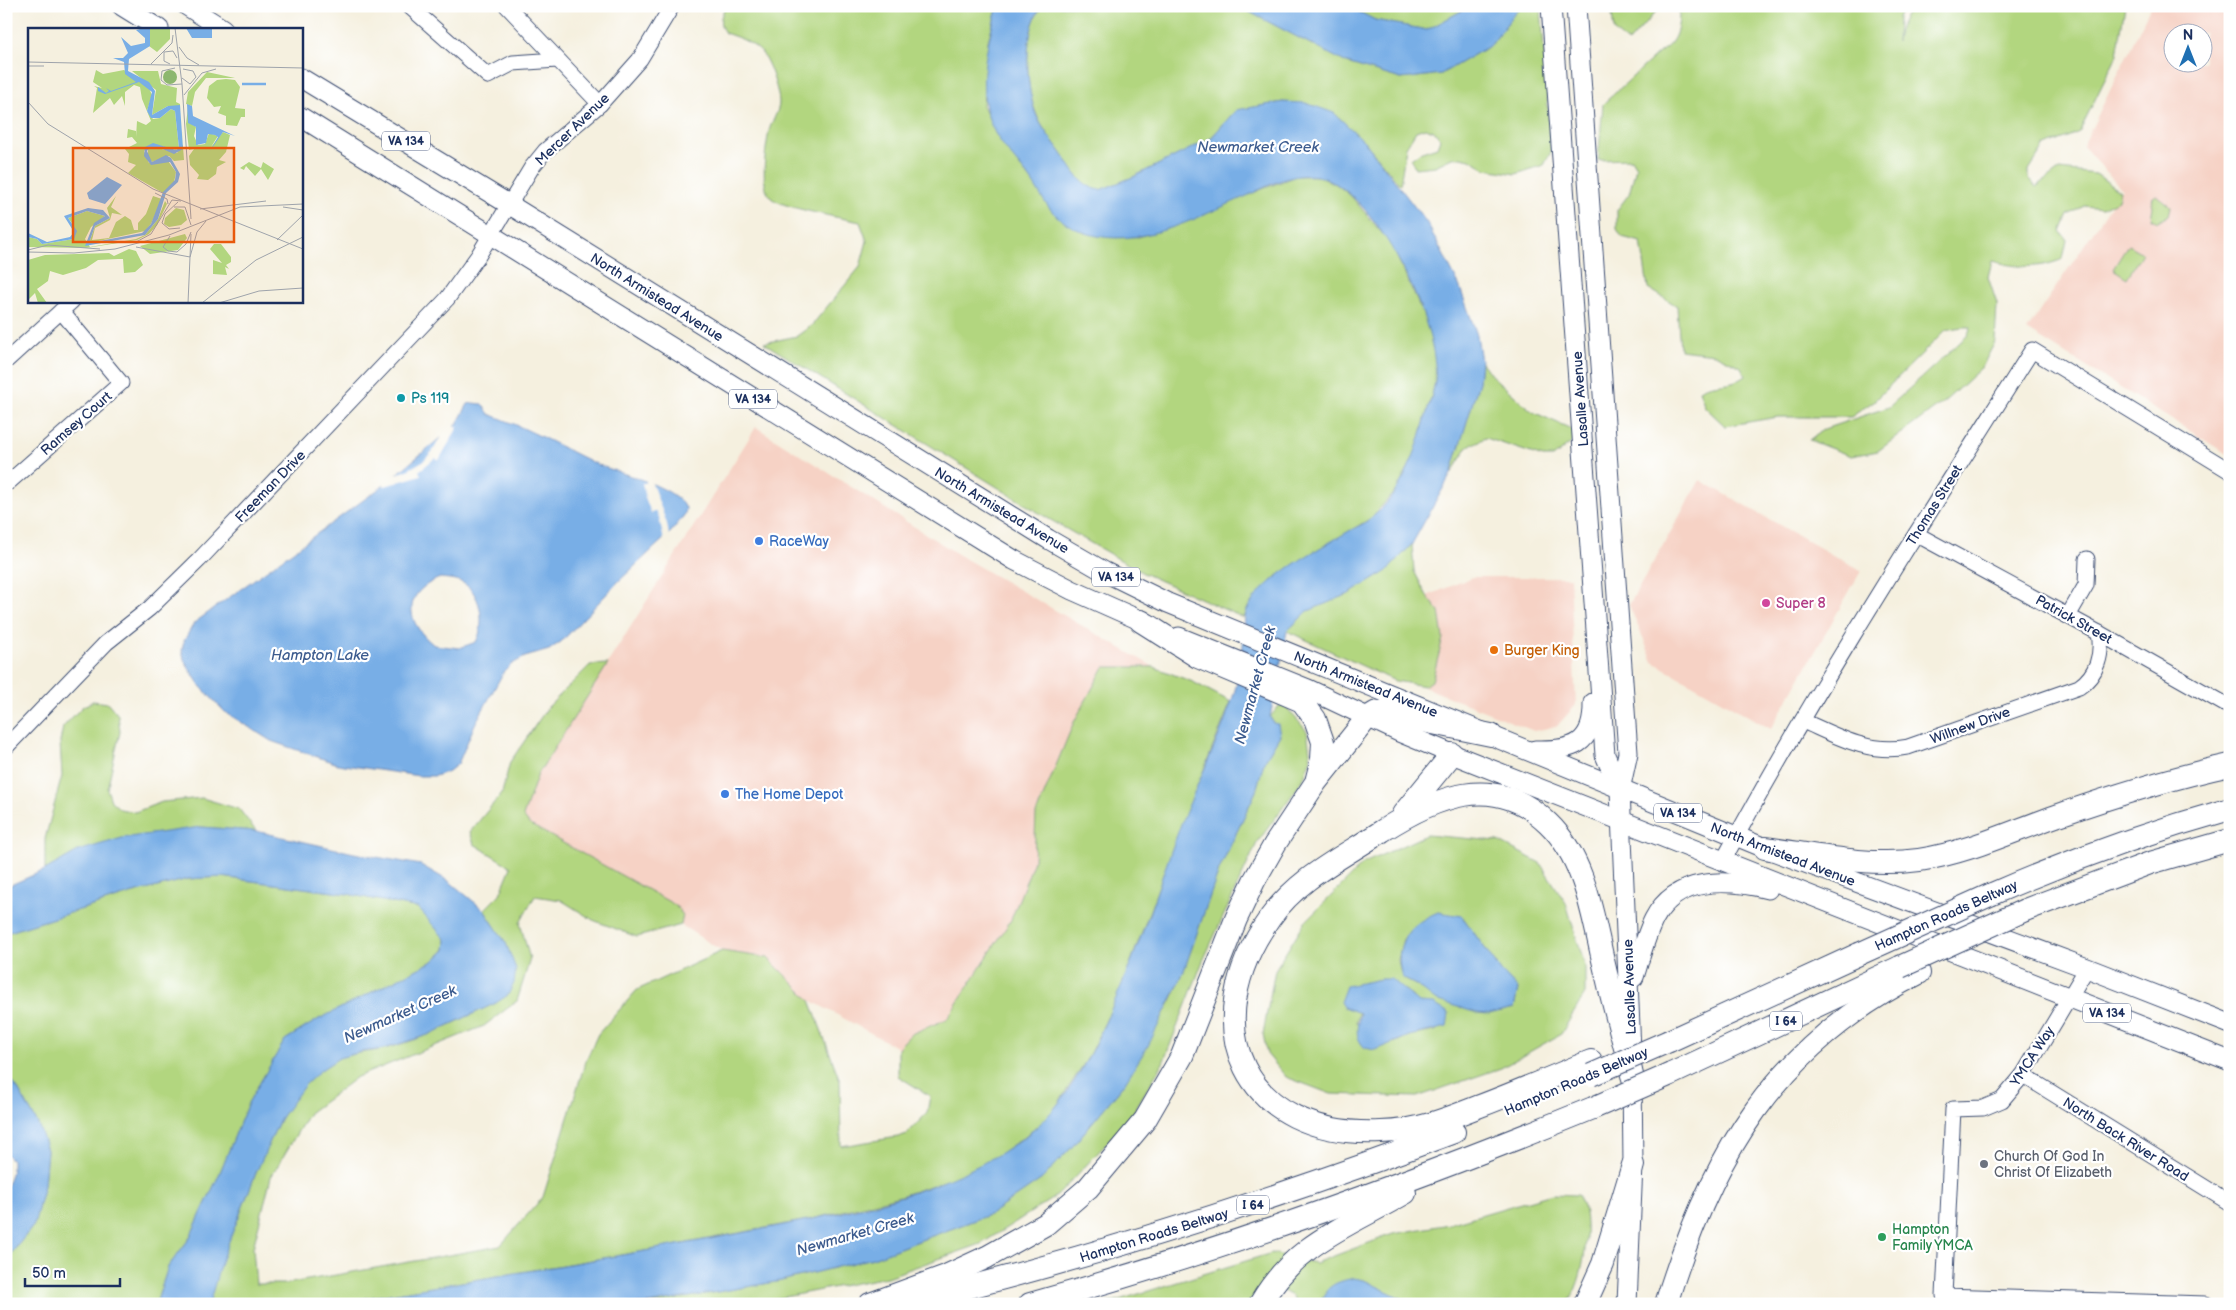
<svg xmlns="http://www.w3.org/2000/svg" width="2236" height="1310" viewBox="0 0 2236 1310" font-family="'Balsamiq Sans',sans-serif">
<rect width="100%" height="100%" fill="#fff"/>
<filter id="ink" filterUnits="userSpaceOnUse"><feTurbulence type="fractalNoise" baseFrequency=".02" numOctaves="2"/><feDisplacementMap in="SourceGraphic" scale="10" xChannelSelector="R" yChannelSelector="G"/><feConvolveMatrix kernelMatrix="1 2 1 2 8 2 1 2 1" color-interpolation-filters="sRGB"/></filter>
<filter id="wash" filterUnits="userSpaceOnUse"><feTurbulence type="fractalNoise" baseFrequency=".0096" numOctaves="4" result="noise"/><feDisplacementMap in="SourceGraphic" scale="20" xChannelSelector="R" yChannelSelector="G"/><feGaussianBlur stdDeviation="1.12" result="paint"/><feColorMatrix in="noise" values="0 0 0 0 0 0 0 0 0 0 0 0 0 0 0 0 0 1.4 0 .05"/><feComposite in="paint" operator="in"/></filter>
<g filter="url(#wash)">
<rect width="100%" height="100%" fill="#f5f0df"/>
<g fill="#f6d2c5" fill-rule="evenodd">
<path d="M2151 6H2230V456L2027 330 2122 189 2083 146ZM2174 32H2204V62H2174Z"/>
<path d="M756 427 964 558 1154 667H1104L1074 722 1036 814 1034 861 1011 920 947 1019 911 1034 898 1048 810 1000 768 958 722 951 681 925 683 915 529 824 523 816 538 774Z"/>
<path d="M1700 480 1861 571 1771 729 1653 662 1629 605Z"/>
<path d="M1473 577H1570L1576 705 1557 726 1534 731 1424 687 1432 680 1439 611 1427 596Z"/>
</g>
<g fill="#b2d67f" stroke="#66826e" fill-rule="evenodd">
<path d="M726 6H998L988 41 983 105 996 134 1009 152 1041 193 1084 233 1139 237 1296 176H1318L1336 184 1351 196 1391 244 1429 327 1436 359 1435 383 1416 452 1398 488 1371 518 1274 578 1249 605 1244 618 1143 573 1049 519 764 343 797 336 812 325 860 267 867 241 860 222C842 218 783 208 771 198 759 186 766 147 769 131 771 122 779 112 779 103 779 91 768 57 759 50 749 41 737 37 725 33 718 23 720 17 726 6Z"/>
<path d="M1042 6H1238L1347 63 1401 79 1441 74 1491 45 1520 6H1541L1551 152 1544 165 1516 174 1486 169 1470 159 1461 157 1452 158 1435 166 1415 168 1411 159 1419 153 1437 147 1440 139 1434 131 1425 128 1416 131 1406 147 1400 185 1365 142 1334 113 1283 102 1236 110 1210 139 1133 177 1100 190C1081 187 1072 170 1063 155 1054 142 1041 128 1036 113 1025 86 1023 30 1042 6Z"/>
<path d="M1348 6H1467L1463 10 1427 30 1375 20Z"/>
<path d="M1611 6H1661L1628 43 1614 31Z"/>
<path d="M1674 6H1905L1898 17 1897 42C1899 26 1903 17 1914 6H2125L2117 55 2079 132 2044 147 2029 170V179L2036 187 2059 170 2096 174 2120 191 2118 200 2102 208 2084 206 2068 215 2061 232 2067 240 2063 259C2039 269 2017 268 1992 261L1988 277 1997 304 1995 342 1982 367 1946 400 1878 451 1851 456 1809 440 1824 429 1889 407 1968 335 1971 327H1962L1946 330 1874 401 1851 417H1778L1725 426 1705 407 1699 390C1714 381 1731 387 1745 376L1741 367 1715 354 1680 350 1677 306 1648 288 1641 242 1622 237 1617 229V210L1629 194 1636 167 1631 159 1598 160 1603 104 1661 51C1677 42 1679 27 1679 11Z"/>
<path d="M2156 195 2171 207 2169 215 2158 222 2151 219 2153 206 2151 199Z"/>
<path d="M2128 245 2142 253 2127 278 2113 269Z"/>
<path d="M1481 361 1491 375 1533 412 1576 431 1575 440 1553 457H1543L1486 438 1468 446 1451 474 1479 382Z"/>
<path d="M1412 544 1414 571 1427 596 1439 611 1443 638 1432 681 1425 686 1395 681 1287 631 1308 611 1349 594 1387 571Z"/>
<path d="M608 664 538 774 523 816 529 824 675 905 683 915 681 925 637 937 593 920 561 900 535 896 520 923 530 959 517 1001 484 1026 357 1077 309 1113 271 1177 253 1248 256 1284H285L500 1246 543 1197 586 1060 598 1034 637 990 722 951 768 958 810 1000 840 1081 841 1146 898 1137 907 1134 927 1113 930 1096 898 1076V1048L911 1034 947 1019 1011 920 1034 861 1036 814 1074 722 1104 667H1154L1193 682 1231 702 1180 829 1120 991 1087 1059 1054 1110 1037 1127 995 1158 951 1179 900 1196 812 1219 656 1249 333 1304H209C214 1273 228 1243 240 1214 252 1183 264 1150 280 1120 292 1097 315 1069 339 1058 354 1052 369 1053 384 1049 423 1040 459 1020 496 1003L506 943 484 910 500 894 511 867 474 844 470 832 502 793 510 762 548 707 590 665Z"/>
<path d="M93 701 108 703 118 715 120 732 107 789 111 801 120 809 135 812 162 802 202 798 239 809 256 831 201 827 78 851 45 870V839L62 776 60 742 63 727 82 707Z"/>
<path d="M1279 706 1286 707 1307 731 1311 758 1303 780 1257 843 1203 961 1163 1063 1128 1121 1058 1195 981 1244 887 1277 749 1304H648L781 1281 873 1258 991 1214 1042 1179 1072 1147 1124 1084 1171 1001 1181 979 1219 870 1256 791 1264 762 1280 735 1270 717Z"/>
<path d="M1426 835 1498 841 1540 863 1566 903 1585 966V994L1561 1034 1501 1068 1417 1097 1331 1094 1286 1077 1267 1054 1263 1034 1275 970 1304 923 1364 863ZM1462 916 1501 971 1518 989 1514 1008C1468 1022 1440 997 1402 978L1398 960 1403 939ZM1381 979 1407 991 1419 1004H1426L1436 1031 1409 1036 1394 1043 1356 1023 1367 982Z"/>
<path d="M222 877 348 894 419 908 446 940C448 950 440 954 433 961L319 1019 285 1040 248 1103 219 1175 189 1239 168 1267 156 1304H6V1260L34 1225 44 1185 47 1150 38 1124 18 1089 6 1076V933L130 894 188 879Z"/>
<path d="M1552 1194 1578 1195C1581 1201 1584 1207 1585 1213 1589 1238 1583 1284 1567 1304H1413L1364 1280 1323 1297 1320 1304H1294V1297L1276 1287 1257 1293 1248 1304H1106L1272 1253 1315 1263 1393 1234 1449 1224Z"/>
</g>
<g fill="#78aee6" stroke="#4a6ea2" fill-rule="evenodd">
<path d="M998 6H1042C1023 30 1025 86 1036 114 1041 128 1054 142 1063 155 1073 170 1081 187 1100 190L1133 177 1210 139 1236 110 1283 102 1306 103 1334 113 1365 142 1427 223 1459 285 1477 335 1481 361 1479 382 1451 474 1412 544 1387 571 1349 594 1308 611 1287 631 1270 717 1273 723 1278 724 1280 735 1264 762 1256 791 1219 870 1181 979 1148 1046 1124 1084 1072 1147 1042 1179 991 1214 873 1258 781 1281 648 1304H333C462 1281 591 1262 720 1237 820 1218 952 1197 1032 1131 1073 1097 1098 1040 1119 991 1143 937 1160 880 1181 824 1197 784 1217 744 1231 703 1237 685 1242 664 1243 645 1244 633 1243 621 1247 610 1263 577 1319 549 1349 531 1356 527 1364 524 1370 519 1402 494 1416 454 1426 416 1429 405 1433 393 1435 382 1442 328 1374 186 1317 176 1293 172 1269 185 1249 195 1193 219 1116 264 1059 218 1044 206 1037 186 1024 171 1014 159 1003 147 995 133 974 94 986 47 998 6Z"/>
<path d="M1238 6H1348L1375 20 1427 30 1463 10 1467 6H1520L1491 45 1441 74 1401 79 1347 63Z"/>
<path d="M473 403 482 404 489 414C525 427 559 446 594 463 618 474 673 484 686 508L685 514 671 532 619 581 562 641 549 650 525 657 512 664 503 673 475 724 458 764 449 771 435 776H419L338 764 271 741 225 712 201 687 185 662 182 651 184 641 194 623 380 488 457 424 468 404ZM440 578C449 579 458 579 466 585 482 596 485 626 476 642L459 648 434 645C405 622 402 593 440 578Z"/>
<path d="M201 827 256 831 354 853 421 865 450 882 484 910 506 943 516 969 514 983 508 995 496 1003 428 1035 383 1049 361 1052 339 1058 321 1070 304 1086 280 1119 256 1173 222 1259 209 1304H156L168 1267 189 1239 219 1175 248 1103 285 1040 319 1019 433 961 445 950 446 940 418 908 348 894 222 877 188 879 130 894 6 933V887L45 870 78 851 122 838Z"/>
<path d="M1438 912 1462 916 1501 971 1518 989 1514 1008 1489 1014 1477 1013 1435 1000 1416 985 1402 978C1393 944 1407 925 1438 912Z"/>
<path d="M1381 979H1392L1419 1003 1434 1004 1449 1013 1447 1027 1409 1036 1375 1050 1365 1048C1354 1037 1357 1027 1360 1013L1343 1007 1340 1002 1346 986Z"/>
<path d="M6 1076 18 1089 38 1124 47 1150 44 1185 34 1225 6 1260V1188L12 1171V1160L6 1154Z"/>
<path d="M1354 1278 1364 1280 1413 1304H1320C1326 1285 1336 1282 1354 1278Z"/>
</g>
<g fill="#f5f0df">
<path d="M454 423 453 426 458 427 439 460 435 458 419 471 421 475 385 486 382 483 390 476 406 471 423 461 433 451 445 429Z"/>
<path d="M646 478 651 481 667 524 669 536 664 541 659 517 656 511 651 513 645 497 642 483H646Z"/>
</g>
</g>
<g filter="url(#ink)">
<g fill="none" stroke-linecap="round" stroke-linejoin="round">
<defs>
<g id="minor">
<path d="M409 6 488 76 513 63 557 60"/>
<path d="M507 6 600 104"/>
<path d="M6 361 72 301"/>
<path d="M6 480 9 482 121 383 61 311"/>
<path d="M1916 534 2099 633 2230 707"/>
<path d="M2068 616 2086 585 2087 559"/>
<path d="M1803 721C1837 736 1869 755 1908 747L2079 687C2097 675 2103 654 2099 633"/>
<path d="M6 747 106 643 150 608 199 560 447 299 478 256 532 167 545 151 600 104 640 59 672 6"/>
<path d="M1723 861C1817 686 1926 518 2032 350L2230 471"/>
<path d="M2087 968 2023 1075 2002 1100 1983 1108 1953 1109 1944 1296 2206 1304"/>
<path d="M2023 1075 2230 1203"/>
</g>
<g id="major">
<path d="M122 6 159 29"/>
<path d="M187 6 223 29"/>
<path d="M1551 6 1605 755 1620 790"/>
<path d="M1576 6 1628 753 1620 790 1632 1075 1633 1165 1627 1304"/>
<path d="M301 78 510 205 1048 539 1105 572 1168 603 1765 848 2087 968 2230 1024"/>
<path d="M301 117 1014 560 1072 590 1153 626"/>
<path d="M1179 637 1308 689 1399 732 1452 754 2230 1061"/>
<path d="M1535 750C1572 751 1594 745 1593 703"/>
<path d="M1634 977C1640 958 1645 937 1654 919 1676 876 1728 879 1768 889"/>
</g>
<g id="highway">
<path d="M1141 621 1198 657 1302 701 1315 719 1323 742 1322 759 1317 778"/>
<path d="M1403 814 1452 754"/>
<path d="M1765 848C1816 855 1868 867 1919 860 1966 853 2011 832 2056 816 2113 796 2170 778 2230 765"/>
<path d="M1992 894C2070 860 2148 832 2230 809"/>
<path d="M2025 910 2150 863 2230 840"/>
<path d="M1669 1041 1859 954"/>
<path d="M1591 1061C1554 1076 1517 1092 1480 1106 1447 1119 1417 1131 1381 1132 1243 1138 1193 1026 1270 918 1299 877 1342 858 1382 831 1435 797 1495 771 1548 823 1589 862 1594 928 1608 981 1615 1012 1624 1043 1632 1075"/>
<path d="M1671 1074 1900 967"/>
<path d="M910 1302C1095 1257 1276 1199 1454 1132"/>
<path d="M870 1304 946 1276 987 1257 1046 1224 1088 1188 1145 1120 1182 1056 1236 919 1254 881 1275 844 1316 782 1367 718 1375 713 1391 711 1418 720 1491 735"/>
<path d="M1030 1304C1222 1251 1409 1183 1593 1108"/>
<path d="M1260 1304C1296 1242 1347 1227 1405 1193"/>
<path d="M1585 1304 1603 1264 1633 1165"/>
<path d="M1666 1304C1711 1155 1776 1045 1919 973"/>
</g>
</defs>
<use href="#minor" stroke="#3c4c71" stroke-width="17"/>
<use href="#major" stroke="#3c4c71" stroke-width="21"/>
<use href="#highway" stroke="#3c4c71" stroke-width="24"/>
<use href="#minor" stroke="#fff" stroke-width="15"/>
<use href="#major" stroke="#fff" stroke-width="19"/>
<use href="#highway" stroke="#fff" stroke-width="22"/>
<defs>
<g id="highway-bridge">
<path d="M1859 954 1992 894"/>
<path d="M1900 967 2025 910"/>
<path d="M1591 1075 1669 1041"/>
<path d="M1593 1108 1671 1074"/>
</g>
</defs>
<use href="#highway-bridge" stroke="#3c4c71" stroke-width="24" stroke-linecap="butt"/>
<use href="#highway-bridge" stroke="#fff" stroke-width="22"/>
</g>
</g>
<circle fill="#0f9aa8" stroke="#fff" stroke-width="2" cx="401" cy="398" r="5"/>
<g fill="#3f7fe0" stroke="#fff" stroke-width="2">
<circle cx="759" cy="541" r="5"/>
<circle cx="725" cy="794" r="5"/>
</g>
<circle fill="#d1479c" stroke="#fff" stroke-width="2" cx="1766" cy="603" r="5"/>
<circle fill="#e8710a" stroke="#fff" stroke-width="2" cx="1494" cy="650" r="5"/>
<circle fill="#6b7280" stroke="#fff" stroke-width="2" cx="1984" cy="1164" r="5"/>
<circle fill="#2e9e5b" stroke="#fff" stroke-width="2" cx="1882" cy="1237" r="5"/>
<g text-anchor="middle" stroke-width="4.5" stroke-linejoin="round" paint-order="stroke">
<g fill="#fff" stroke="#5f6d8e" stroke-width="1">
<rect x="382" y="131.5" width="48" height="19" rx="4"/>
<rect x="729" y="389.5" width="48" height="19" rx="4"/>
<rect x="1092" y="567.5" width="48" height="19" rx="4"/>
<rect x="1654" y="803.5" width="48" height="19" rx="4"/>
<rect x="2083" y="1003.5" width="48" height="19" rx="4"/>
<rect x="1770" y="1011.5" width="32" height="19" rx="4"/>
<rect x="1237" y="1195.5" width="32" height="19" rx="4"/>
</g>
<g font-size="12" font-weight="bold" fill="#1b2f5e">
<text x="406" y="145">VA 134</text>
<text x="753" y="403">VA 134</text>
<text x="1116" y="581">VA 134</text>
<text x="1678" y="817">VA 134</text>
<text x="2107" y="1017">VA 134</text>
<text x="1786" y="1025">I 64</text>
<text x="1253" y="1209">I 64</text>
</g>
<g font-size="14" fill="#1b2f5e" stroke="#fff">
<text transform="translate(572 129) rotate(-44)" y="5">Mercer Avenue</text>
<text transform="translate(657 297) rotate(32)" y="5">North Armistead Avenue</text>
<text transform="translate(1580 399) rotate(-94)" y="5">Lasalle Avenue</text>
<text transform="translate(76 423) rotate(-41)" y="5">Ramsey Court</text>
<text transform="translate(270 486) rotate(-46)" y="5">Freeman Drive</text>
<text transform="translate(1934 505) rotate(-58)" y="5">Thomas Street</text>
<text transform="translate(1002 510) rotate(31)" y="5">North Armistead Avenue</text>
<text transform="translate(2074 619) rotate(29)" y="5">Patrick Street</text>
<text transform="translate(1366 684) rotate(22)" y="5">North Armistead Avenue</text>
<text transform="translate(1970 725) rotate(-20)" y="5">Willnew Drive</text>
<text transform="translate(1783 854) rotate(21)" y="5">North Armistead Avenue</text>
<text transform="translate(1946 915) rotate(-24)" y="5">Hampton Roads Beltway</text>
<text transform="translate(1629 987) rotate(-92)" y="5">Lasalle Avenue</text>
<text transform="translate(2032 1056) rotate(-57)" y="5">YMCA Way</text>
<text transform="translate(1576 1081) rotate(-23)" y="5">Hampton Roads Beltway</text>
<text transform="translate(2126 1139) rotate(32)" y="5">North Back River Road</text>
<text transform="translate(1154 1235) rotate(-17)" y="5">Hampton Roads Beltway</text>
</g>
<g font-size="14" fill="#0d838f" stroke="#fff" text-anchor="start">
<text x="411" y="403">Ps 119</text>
</g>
<g font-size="14" fill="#366cbe" stroke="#fff" text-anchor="start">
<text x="769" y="546">RaceWay</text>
<text x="735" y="799">The Home Depot</text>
</g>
<g font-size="14" fill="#b23c85" stroke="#fff" text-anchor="start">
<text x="1776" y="608">Super 8</text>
</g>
<g font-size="14" fill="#c56008" stroke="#fff" text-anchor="start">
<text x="1504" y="655">Burger King</text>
</g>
<g font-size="14" fill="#5b616d" stroke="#fff" text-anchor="start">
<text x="1994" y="1161">Church Of God In<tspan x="1994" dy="16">Christ Of Elizabeth</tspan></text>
</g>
<g font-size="14" fill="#27864d" stroke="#fff" text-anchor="start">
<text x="1892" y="1234">Hampton<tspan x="1892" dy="16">Family YMCA</tspan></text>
</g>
<g font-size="15" font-style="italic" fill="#3c5b8e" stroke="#fff">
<text x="1258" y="152">Newmarket Creek</text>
<text x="320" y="660">Hampton Lake</text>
<text transform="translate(1255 685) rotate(-75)" y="5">Newmarket Creek</text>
<text transform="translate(400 1014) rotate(-24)" y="5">Newmarket Creek</text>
<text transform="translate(855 1234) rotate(-16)" y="5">Newmarket Creek</text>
</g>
</g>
<g transform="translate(28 28)">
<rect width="275" height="275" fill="#f5f0df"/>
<path d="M122 0H142V11L129 24 121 18ZM68 42 75 46 96 42 120 58 124 67 119 83 125 91 132 90 143 81 147 83 151 120 148 122 125 116 116 123 121 135 140 133 148 144 146 155 135 165 100 145 108 137 100 134 101 126 97 121 109 115 104 109 99 110 100 101 108 103V109L109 93 118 97 123 93 114 71 112 59 106 57 97 64V78L94 68 86 77 82 70 65 85 69 60 66 58 74 60 65 54ZM104 43H130L133 56 149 60 148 74 152 76V77L156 132 146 133 141 128 124 134 120 128V121L126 119 149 125 155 116 152 78H140L124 87 128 62ZM179 44 207 50H178L167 64 164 78 158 76 160 64ZM198 51 207 52 212 59 207 80 217 81V89H213L209 98 198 97V88L190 85 193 78 186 79 179 70 181 58 189 52ZM160 79V93L168 99 166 108 170 117 177 116 181 105 190 108 183 119 195 104 202 107 198 124 191 132 198 134 189 139 188 146 180 152 169 151 171 147 162 137 161 128 166 121 161 122 158 96ZM221 134 233 140 235 134 246 141 240 152 233 141 227 148 218 138 216 142 212 140ZM88 168 83 179 94 187 84 185 82 192 67 200 64 212 81 210 88 194 97 188 103 192 106 202H110V195L118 186 125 168 134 171 123 196 117 203 61 215 67 198 82 190 79 180ZM137 173 139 176 129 197 121 206 109 212 58 220 0 219V209L9 211 14 216 46 211V198L40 190 59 183 77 188 63 199 57 211 62 219 108 211 117 207 130 191ZM148 180 156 182 159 192 153 197 141 199 136 196 137 190ZM157 206 159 210 150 222 122 226 112 218ZM186 216H193L203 229V234L198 237 201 241 197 239 199 247 185 246V232L194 235 182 221ZM101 221 108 223 115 237 107 244 96 245 95 231H90L70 232 58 240 35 247 22 243 20 253 9 261 19 275H10L7 265 0 272V232L17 227 81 225 86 228Z" fill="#b2d67f"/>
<path d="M135 49a7 7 0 1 1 14 0a7 7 0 1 1-14 0Z" fill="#8db76e"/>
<path d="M117 0H122V18L101 31 100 43 121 54 127 63 124 87 140 78 152 77 155 121 146 126 130 119H122L119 123 124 134 138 127 143 130 152 146 150 154 138 165 130 191 117 207 57 218 66 195 77 188 59 183 40 190 49 203 46 211 14 216 9 211 0 209V205L19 214 42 209 46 204 36 188 60 180 75 182 82 190 67 198 61 215 114 205 123 196 135 164 147 152 148 144 142 134 123 137 116 128 117 119 125 115 148 122 151 120 147 83 143 81 132 90H123L119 83 124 64 111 54 77 66 70 63V59L78 65 81 63 78 60 83 63 108 54 97 46 96 34 85 30H95L100 25 93 9 103 18 117 15V10L108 2ZM158 0H184V10H164ZM159 76 164 78 165 88 207 108 195 104 182 123 190 109 187 107 180 106 178 115 168 117V99L160 95ZM79 149 94 157 77 176 61 171 59 165Z" fill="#78aee6"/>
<path fill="none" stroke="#78aee6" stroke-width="2.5" d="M214 56H238"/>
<path fill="none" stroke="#9ea3ab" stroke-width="1" d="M147 0 154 56 163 191M151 19 159 30 171 37M0 34 275 40M123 36 144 15 145 7M142 36 136 33V24L145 23 149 30M0 38H16M147 40 134 43 133 52 139 57 154 56M154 50 162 56 168 49 165 43 155 41M156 67 174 45 188 41M0 74 20 96 125 161 275 221M127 165 139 171 140 176M150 174 137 186 134 195 141 201 152 200M146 179H157L163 197M255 179 275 182M172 181 238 173M142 208 135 219 140 223 149 224 158 216 163 204M249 212 275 187M108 214 123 206 144 172 153 173M108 219 162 229 169 204 178 193M0 222 20 217 72 221M0 224 46 225 87 221 141 207 212 179 275 176M160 275 163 206M174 275 228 232 275 209M191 275 231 263 275 260"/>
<path fill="#e8590c" fill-opacity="0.15" stroke="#e8590c" stroke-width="2.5" d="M45 120H206V214H45Z"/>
<rect width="275" height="275" fill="none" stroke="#1b2f5e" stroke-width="2.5"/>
</g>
<rect width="2236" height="1310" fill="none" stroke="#fff" stroke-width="25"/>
<g transform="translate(2188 48)"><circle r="24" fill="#ffffff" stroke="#a4acbf"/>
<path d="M0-4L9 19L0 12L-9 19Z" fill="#1f6fb2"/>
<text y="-8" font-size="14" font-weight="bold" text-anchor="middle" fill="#1b2f5e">N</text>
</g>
<path d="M25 1278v8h95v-8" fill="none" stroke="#1b2f5e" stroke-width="2.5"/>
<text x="32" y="1278" font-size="15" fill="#1b2f5e" stroke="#ffffff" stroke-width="4" paint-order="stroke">50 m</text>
</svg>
